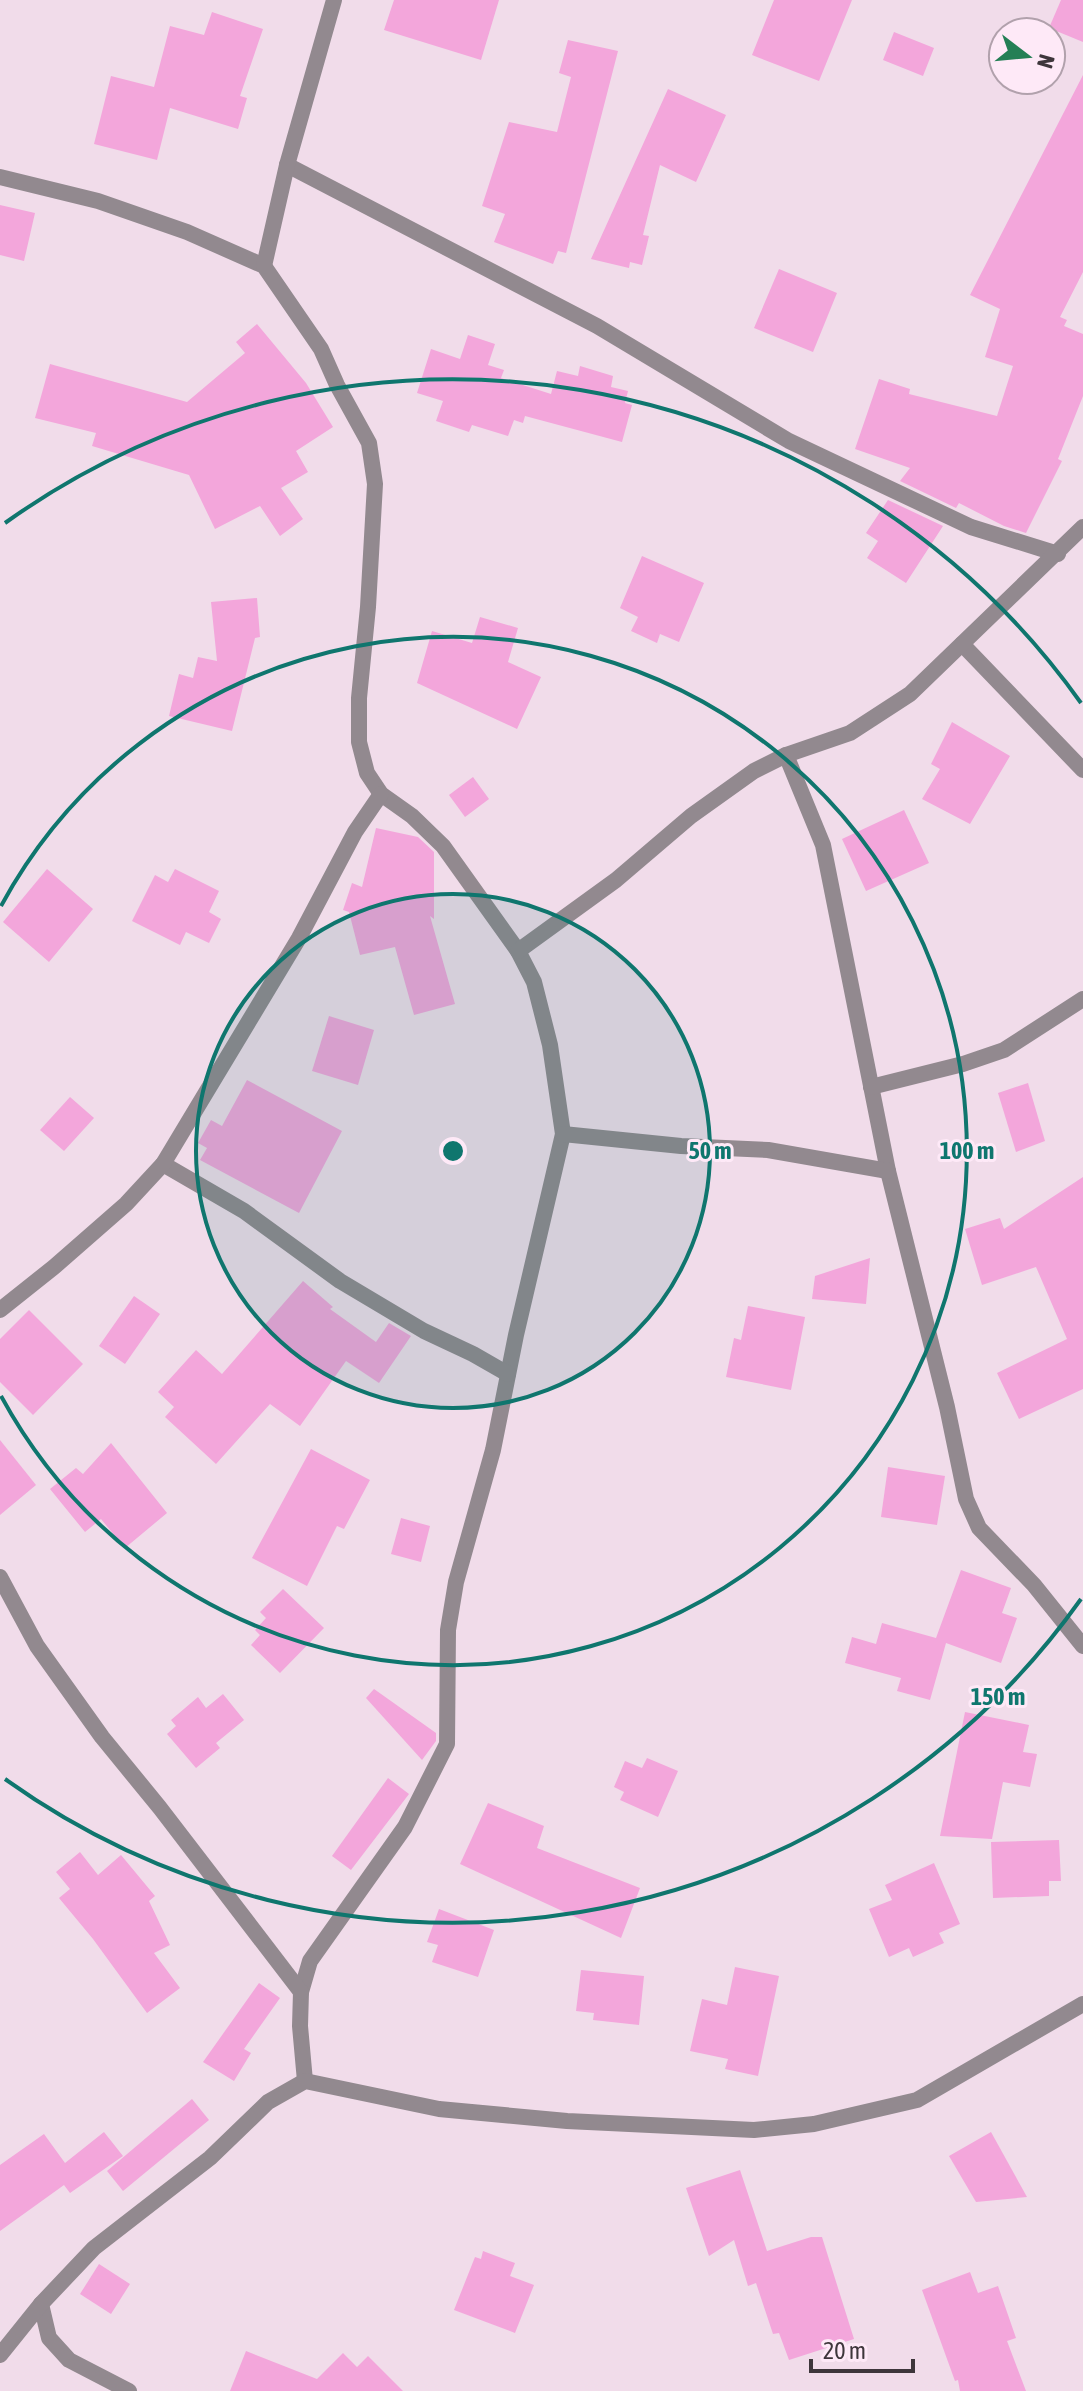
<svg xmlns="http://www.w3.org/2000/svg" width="1083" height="2391" viewBox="0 0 1083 2391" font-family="'Asap Condensed',sans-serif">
<rect width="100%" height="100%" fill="#f1dcea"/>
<g fill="#f3a6db">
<path d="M394 0H499L481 60 384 30Z"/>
<path d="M774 0H852L819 81 752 55Z"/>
<path d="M1061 0H1083V42L1049 28Z"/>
<path d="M212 12 263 29 240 96 247 98 238 129 170 108 157 160 94 144 111 76 154 87 170 26 204 35Z"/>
<path d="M894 32 934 48 923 76 883 60Z"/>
<path d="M568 40 618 51 566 253 558 251 553 264 494 242 505 214 482 206 509 122 557 132 571 77 559 73Z"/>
<path d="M1083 75V272L1060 317 1067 320 1064 326 1083 334V396L1058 459 1062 461 1026 533 1004 526 959 503 956 508 900 481 910 468 855 449 879 379 910 389 909 394 997 416 1013 366 985 357 1000 309 970 295Z"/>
<path d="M668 89 726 115 696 182 660 165 643 235 649 236 642 265 630 262 629 268 591 259Z"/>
<path d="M0 205 35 213 24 261 0 255Z"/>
<path d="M779 269 837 293 813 352 754 328Z"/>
<path d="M257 324 306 383 333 427 296 451 308 472 281 488 303 519 280 536 260 506 215 529 189 475 92 446 96 433 35 418 50 364 187 402 245 353 236 342Z"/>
<path d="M468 335 495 344 488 365 504 370 501 378 551 394 557 371 578 376 580 366 613 376 611 387 628 391 625 403 632 405 622 442 525 416 523 423 514 420 508 436 472 425 469 432 436 421 443 401 417 393 431 349 460 359Z"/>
<path d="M888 500 943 526 906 583 867 558 878 541 866 533Z"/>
<path d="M642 556 704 583 679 642 660 634 657 643 631 631 638 617 620 608Z"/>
<path d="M257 598 260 637 255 638 232 731 169 716 179 674 193 678 198 657 217 661 211 602Z"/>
<path d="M480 617 518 628 508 662 541 677 517 729 417 683 432 631 472 643Z"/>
<path d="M952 722 1010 756 970 824 922 799 940 769 931 764Z"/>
<path d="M473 777 489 799 465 817 449 795Z"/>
<path d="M904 810 929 863 866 891 842 839Z"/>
<path d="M376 828 418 837 434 852V919L430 916 455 1004 414 1015 395 947 360 955 349 912 343 910 352 883 362 887Z"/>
<path d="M47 869 93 909 49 962 3 922Z"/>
<path d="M175 869 219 891 209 912 221 919 209 943 186 932 180 945 132 921 155 875 168 882Z"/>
<path d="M329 1016 374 1030 358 1085 312 1071Z"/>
<path d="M247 1080 342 1131 299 1213 200 1160 207 1148 198 1143 211 1120 222 1126Z"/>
<path d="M1028 1083 1045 1141 1016 1152 998 1093Z"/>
<path d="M70 1097 94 1118 64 1151 40 1130Z"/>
<path d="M1083 1177V1389L1019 1419 997 1373 1067 1339 1036 1267 982 1285 965 1229 1000 1218 1004 1229Z"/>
<path d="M870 1258 866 1304 812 1299 815 1276Z"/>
<path d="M303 1281 333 1307 330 1309 376 1342 389 1323 411 1336 379 1383 346 1361 300 1426 270 1404 216 1464 165 1417 174 1407 158 1392 196 1350 222 1374Z"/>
<path d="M134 1296 160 1314 125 1364 99 1346Z"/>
<path d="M748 1306 805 1317 791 1390 726 1377 734 1338 741 1340Z"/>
<path d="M29 1310 83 1364 33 1415 0 1382V1339Z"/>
<path d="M0 1440 36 1485 0 1515Z"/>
<path d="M111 1443 167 1513 125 1548 101 1519 85 1532 50 1489 76 1468 83 1474Z"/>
<path d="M311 1449 370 1480 344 1529 337 1526 307 1586 252 1558Z"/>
<path d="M888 1467 945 1476 937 1525 881 1517Z"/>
<path d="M401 1518 430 1526 421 1562 391 1554Z"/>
<path d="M961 1570 1011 1588 1002 1613 1017 1618 1001 1663 946 1643 930 1700 897 1691 901 1678 845 1663 852 1637 876 1644 882 1623 936 1638Z"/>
<path d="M283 1589 324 1628 280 1673 251 1645 260 1635 255 1630 266 1618 260 1612Z"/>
<path d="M374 1689 436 1733V1741L422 1760 366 1698Z"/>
<path d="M223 1694 244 1720 216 1743 220 1748 196 1768 167 1734 176 1726 171 1720 198 1697 206 1708Z"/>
<path d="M965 1712 1029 1725 1023 1752 1037 1754 1030 1787 1003 1782 992 1839 940 1836Z"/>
<path d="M647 1758 678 1771 658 1817 620 1800 624 1792 614 1787 625 1761 642 1768Z"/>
<path d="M388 1778 409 1794 351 1870 332 1856Z"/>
<path d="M488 1803 544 1826 537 1848 640 1888 621 1938 460 1864Z"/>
<path d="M1059 1840 1061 1881H1049V1896L993 1898 991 1842Z"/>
<path d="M80 1852 98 1875 121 1855 155 1896 149 1901 170 1945 154 1953 180 1988 147 2013 93 1939 59 1898 70 1889 56 1872Z"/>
<path d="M934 1863 960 1924 939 1933 944 1943 913 1957 909 1948 889 1957 869 1909 892 1900 885 1885Z"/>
<path d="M439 1909 494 1930 478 1977 432 1962 438 1945 427 1942Z"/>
<path d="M735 1967 779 1976 758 2076 725 2069 728 2059 690 2051 702 1999 727 2005Z"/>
<path d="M581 1970 644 1976 639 2025 593 2020 594 2013 576 2011Z"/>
<path d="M259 1983 280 1998 244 2049 251 2053 234 2081 203 2062Z"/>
<path d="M192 2099 209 2120 123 2191 107 2171Z"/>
<path d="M104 2132 123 2156 70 2193 64 2185 0 2231V2165L44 2134 65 2163Z"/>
<path d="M991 2132 1027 2197 976 2202 949 2156Z"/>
<path d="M740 2170 767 2251 811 2237H822L854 2339 789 2360 779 2333 773 2334 756 2283 748 2286 734 2240 709 2256 686 2188Z"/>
<path d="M483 2251 515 2263 510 2276 534 2285 515 2333 454 2310 475 2257 481 2259Z"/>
<path d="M99 2264 130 2284 111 2314 80 2294Z"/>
<path d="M970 2272 978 2293 998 2286 1016 2338 1007 2341 1026 2391H960L958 2380 955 2381 922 2290Z"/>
<path d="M246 2351 317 2379 343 2353 357 2367 368 2356 403 2391H230Z"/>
</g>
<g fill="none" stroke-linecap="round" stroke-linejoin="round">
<g stroke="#92898f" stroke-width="16">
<path d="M287 165 597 326 789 441 971 527 1058 554"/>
<path d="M0 177 98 201 187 232 264 266 321 349 337 385 369 443 375 484 368 607 359 698V742L367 773 381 794 412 816 443 846 518 951 534 982 550 1045 563 1134 516 1335 493 1450 456 1582 448 1630 447 1744 405 1827 310 1961 301 1992 300 2026 305 2081"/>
<path d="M264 266 287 165 334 0"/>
<path d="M962 644 1083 770"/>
<path d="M786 755 823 845 888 1171 947 1407 966 1499 979 1528 1034 1585 1083 1646"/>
<path d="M518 951 616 880 691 816 754 771 786 755 850 733 910 694 1083 527"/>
<path d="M871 1087 963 1064 1004 1050 1083 999"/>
<path d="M563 1134 681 1146 768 1150 888 1171"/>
<path d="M163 1164 244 1211 340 1281 424 1331 473 1354 508 1374"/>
<path d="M0 1310 54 1267 126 1204 163 1164 299 938 355 832 381 794"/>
<path d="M0 1577 37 1646 102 1737 160 1808 301 1992"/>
<path d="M41 2304 49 2338 69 2360 129 2391"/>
<path d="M0 2355 41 2304 94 2248 210 2158 268 2102 305 2081 439 2109 567 2121 754 2130 814 2124 917 2100 1083 2004"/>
</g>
</g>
<circle cx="453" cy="1151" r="257" fill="#0f766e" fill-opacity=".12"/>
<g fill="none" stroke="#0f766e" stroke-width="4">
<circle cx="453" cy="1151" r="257"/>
<path d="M1 906A514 514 0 1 1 1 1396"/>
<path d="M1081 1599A771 771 0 0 1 5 1779M5 523A771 771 0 0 1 1081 703"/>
</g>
<circle cx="453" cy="1151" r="12" fill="#0f766e" stroke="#fee9f7" stroke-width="4"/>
<g font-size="24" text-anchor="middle" font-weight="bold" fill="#0f766e" stroke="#fee9f7" stroke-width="6" stroke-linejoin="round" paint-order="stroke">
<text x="710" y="1159">50 m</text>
<text x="967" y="1159">100 m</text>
<text x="998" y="1705">150 m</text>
</g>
<g transform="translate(1027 56) rotate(106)"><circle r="38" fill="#fee9f7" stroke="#b1a1ac" stroke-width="2"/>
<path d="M0-6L14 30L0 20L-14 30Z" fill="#247f55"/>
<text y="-12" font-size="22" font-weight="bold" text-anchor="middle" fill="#3e363b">N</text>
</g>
<path d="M811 2359v12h102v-12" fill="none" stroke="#3e363b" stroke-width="4"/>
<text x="823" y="2359" font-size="24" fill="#3e363b" stroke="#fee9f7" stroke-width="6" paint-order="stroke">20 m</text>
</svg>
